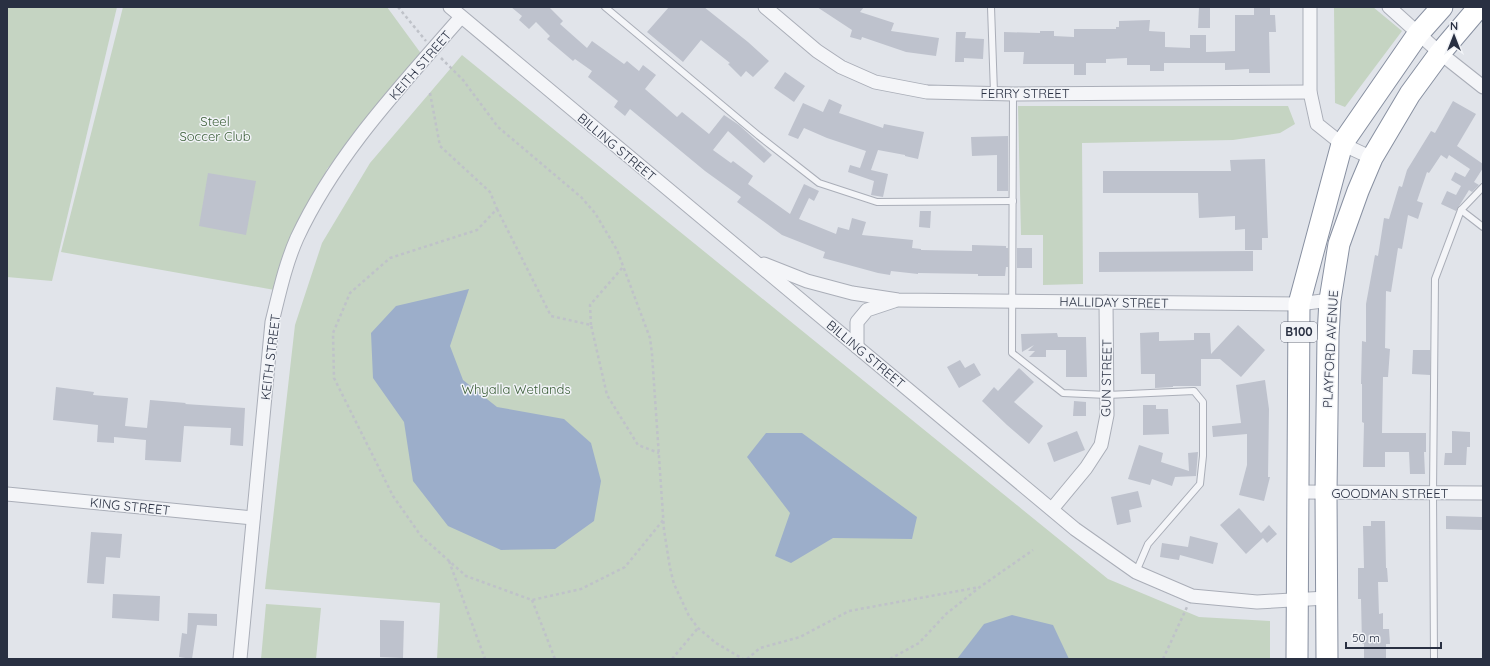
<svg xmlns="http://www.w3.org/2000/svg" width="1490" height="666" viewBox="0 0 1490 666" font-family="Quicksand,sans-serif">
<rect width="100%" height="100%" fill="#e1e4ea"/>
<g fill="#c5d4c2">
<path d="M7 7H117L52 281 7 277Z"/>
<path d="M123 7H387L425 59 327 169 280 291 61 252Z"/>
<path d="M1334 7H1373L1402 31 1345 107 1335 103Z"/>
<path d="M462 55 1108 579 1199 617 1270 621V659H437L440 603 265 589 295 325 322 243 370 163Z"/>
<path d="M1018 106H1288L1295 124 1280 133 1233 140 1082 143 1083 284 1043 285V235H1021Z"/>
<path d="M266 604 321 608 316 659H261Z"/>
</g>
<g fill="#9caeca">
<path d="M469 289 450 346 463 380 497 407 564 419 591 443 601 481 594 521 555 549 501 550 448 526 413 481 404 422 373 378 371 333 396 306Z"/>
<path d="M766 433H802L917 517 912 539 833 538 791 563 775 556 790 513 747 457Z"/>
<path d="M1012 615 1053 625 1069 659H957L984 624Z"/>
</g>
<g fill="#bec2cd">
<path d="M511 7H549L563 21 560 24 587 48 592 41 624 64 627 61 639 71 643 65 656 75 645 89 677 117 682 112 709 134 724 115 739 125 772 155 764 163 728 131 713 150 731 163 733 161 753 176 748 184 790 214 804 184 819 191 814 201 809 198 799 219 836 234 838 227 849 230 852 218 866 222 862 235 913 240 912 248 921 249V250L972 251V245L1006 246V248H1008V267H1006L1005 276H978V274L918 273V274L891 271 890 275 878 273 823 258 825 252 782 235 737 202 741 197 705 171 630 109 625 116 614 107 618 101 588 77 592 71 575 59 573 61 547 39 550 36 536 22 529 29 519 20 522 16Z"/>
<path d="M669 7H704L748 42 769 61 753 77 746 71 741 77 728 64 730 63 701 40 683 62 647 32Z"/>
<path d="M817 7H864L860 12 894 23 891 31 939 38 936 56 906 52 862 37 861 40 850 37 852 30Z"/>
<path d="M1199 7H1210V28H1198Z"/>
<path d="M1254 7H1270V15H1275L1276 32H1269L1270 73H1249V69L1225 70V63H1164V71H1150V65H1127V58L1106 59V63H1086V75H1074V64H1023L1024 52H1004V32L1040 33V31H1054V36L1074 37V29H1116V27H1119V21L1150 20 1149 31 1165 32V47L1190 48V35H1206V52L1235 51V15H1254Z"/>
<path d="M956 32H966L965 38 984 39 983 59 964 58V62H955Z"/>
<path d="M785 72 805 86 794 102 774 88Z"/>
<path d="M829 99 842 105 839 113 883 128 884 124 924 132 918 159 905 156V155L878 150 871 170 888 174 883 197 871 195 874 181 848 172 850 165 860 168 866 151 827 138 804 128 798 139 788 135 803 103 823 112Z"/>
<path d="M1453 101 1476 114 1457 146 1483 164V168L1474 182 1479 185 1472 192 1469 190 1456 211 1441 204 1447 191 1456 195 1461 186 1451 180 1455 172 1465 177 1470 169 1449 155 1447 159 1441 155 1429 173 1427 172 1417 201 1423 203 1418 219 1408 215 1402 249 1398 248 1391 292 1386 291 1385 348 1390 349 1388 377H1383L1382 433H1426V452H1424L1425 474H1410L1409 452H1385V467H1363L1364 423 1362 422V384H1361L1362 341 1366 342V304L1375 255 1378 256 1384 218 1389 219 1399 186 1402 187 1407 170 1431 131 1435 133Z"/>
<path d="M1008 136V191H997V155L972 156 971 137Z"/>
<path d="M1265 159 1268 238H1262V250H1245V229L1235 230V216L1199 218 1198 193H1103V171H1231L1230 160Z"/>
<path d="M208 173 256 181 246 235 199 226Z"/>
<path d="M920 211H931L930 228 919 227Z"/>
<rect x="1017" y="248" width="15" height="20"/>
<path d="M1253 251V271L1099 272V252Z"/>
<path d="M1238 325 1265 350 1241 377 1220 359H1201V386H1173V387L1155 388V374H1141L1140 333 1159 332V341L1194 340V333H1210L1211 354Z"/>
<path d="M1057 333 1058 337H1086L1087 377H1066V350H1046V357H1029L1035 351H1028L1034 345 1022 352 1021 334Z"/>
<path d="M1413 350H1430V375L1412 374Z"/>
<path d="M960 360 965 368 974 363 981 375 959 388 947 367Z"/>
<path d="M1019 368 1034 382 1014 402 1043 426 1029 444 1007 425 982 401 994 387 998 391Z"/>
<path d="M1265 380 1269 409 1268 477H1270L1264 501 1239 495 1247 465V434L1213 437 1212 426 1241 423 1236 385Z"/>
<path d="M56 387 94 392 93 395 128 398 125 426 147 428 150 400 186 403 185 404 245 408 243 446 230 445 231 428 184 426 181 462 145 460 146 440 114 437V443L97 442 98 425 53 420Z"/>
<path d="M1074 401 1086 402V416H1073Z"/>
<path d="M1143 405H1156V409H1168L1169 434 1143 435Z"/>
<path d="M1077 431 1085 450 1054 462 1047 443Z"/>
<path d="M1452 431 1470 432V447H1467L1466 465H1444L1445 453H1452Z"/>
<path d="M1139 445 1163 453 1161 462 1189 471 1188 453 1198 452 1196 476 1175 477 1172 486 1152 479 1150 485 1128 479Z"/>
<path d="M1138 491 1142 507 1129 510 1131 522 1117 525 1111 497Z"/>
<path d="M1239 508 1261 533 1269 525 1277 534 1267 543 1263 538 1246 554 1220 525Z"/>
<path d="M1446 516 1482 517V530L1446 529Z"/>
<path d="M1371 521H1385L1386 568H1387L1388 582H1378L1379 614 1383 613V629H1389L1390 644H1386V659H1364V644H1362L1361 599H1358V568H1364L1363 526H1371Z"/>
<path d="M91 532 122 534 120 558 106 557 104 584 87 583Z"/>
<path d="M1190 536 1218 543 1213 564 1180 555 1179 560 1160 557 1162 543 1188 547Z"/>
<path d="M113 594 160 596 159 621 112 618Z"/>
<path d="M188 613 217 614V626L197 625 192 659 179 657 182 633 187 634Z"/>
<path d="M380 620 404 621 403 658 380 657Z"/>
</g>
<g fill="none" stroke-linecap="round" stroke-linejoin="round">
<defs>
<g id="service">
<path d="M605 7 759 136 819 183 877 202 1013 201"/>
<path d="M991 7 994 93"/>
<path d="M1013 94 1012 353 1063 393 1107 395 1194 391 1203 402V456L1200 484 1148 544 1136 572"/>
<path d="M1461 210 1483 227"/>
<path d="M1434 659 1433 493 1435 279 1461 210 1483 187"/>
</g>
<g id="minor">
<path d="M450 7 1075 529 1136 572 1192 596 1257 602 1326 598"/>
<path d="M765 7 817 51 841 67 875 82 927 92 1013 94 1310 92"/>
<path d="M1310 7V92L1317 124 1342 144 1372 158"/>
<path d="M1389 7 1440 53 1483 87"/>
<path d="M764 264 807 281 852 293 898 300 1299 304 1330 300"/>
<path d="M857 347V322L867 310 894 301"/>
<path d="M1298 492 1483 493"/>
<path d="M7 494 253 518"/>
<path d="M1052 509 1086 468 1101 445 1107 415 1106 302"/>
<path d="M240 659 272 322C279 294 285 265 297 238 336 154 401 86 461 17"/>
</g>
<g id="trunk">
<path d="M1297 659 1299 304 1342 144 1418 34 1442 7"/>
<path d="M1327 659 1326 493 1328 336 1330 300 1339 244 1358 191 1372 158 1410 94 1440 53 1479 7"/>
</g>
</defs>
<use href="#service" stroke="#aaaeb8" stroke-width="8"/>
<use href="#minor" stroke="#aaaeb8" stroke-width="15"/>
<use href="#trunk" stroke="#8890a1" stroke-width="23"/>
<g stroke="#bfc2c9" stroke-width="2.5" stroke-dasharray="3 3" stroke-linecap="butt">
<path d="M398 7 426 41"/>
<path d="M441 58 463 80 498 127 581 197 595 213 617 250 650 338 652 354 664 530 670 568 674 584 689 616 698 628 716 643 743 659"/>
<path d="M430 93 440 146 490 192 497 209 477 230 390 258 350 293 333 333 334 378 393 496 421 536 466 576 532 600 581 589 625 567 664 519"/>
<path d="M497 209 551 316 591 325 607 395 638 445 659 453"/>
<path d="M591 325 590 305 623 267"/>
<path d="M449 561 485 659"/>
<path d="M532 600 555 659"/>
<path d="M672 659 698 628"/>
<path d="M747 659 760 648 800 637 849 611 980 587"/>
<path d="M890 659 919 643 946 614 980 587 1033 550"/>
<path d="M1163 659 1187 607"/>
</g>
<use href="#service" stroke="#f4f5f8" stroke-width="6"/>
<use href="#minor" stroke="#f4f5f8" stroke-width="13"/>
<use href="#trunk" stroke="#fff" stroke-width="21"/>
</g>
<g text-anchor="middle" stroke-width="3" stroke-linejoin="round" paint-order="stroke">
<rect fill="#f1f3f7" stroke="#656a78" stroke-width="1" x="1281" y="322" width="36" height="20" rx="3"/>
<g font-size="12" font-weight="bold" fill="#293042">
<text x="1299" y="336">B100</text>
</g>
<g font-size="13" fill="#293042" stroke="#f1f3f7">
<text transform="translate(420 65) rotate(-49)" y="5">KEITH STREET</text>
<text x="1025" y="98">FERRY STREET</text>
<text transform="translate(617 147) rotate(40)" y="5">BILLING STREET</text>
<text transform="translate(1114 302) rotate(1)" y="5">HALLIDAY STREET</text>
<text transform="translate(1330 349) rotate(-87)" y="5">PLAYFORD AVENUE</text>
<text transform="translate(866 354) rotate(40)" y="5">BILLING STREET</text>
<text transform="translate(270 357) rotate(-83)" y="5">KEITH STREET</text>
<text transform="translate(1106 378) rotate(-89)" y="5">GUN STREET</text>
<text x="1390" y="498">GOODMAN STREET</text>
<text transform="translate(130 506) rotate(6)" y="5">KING STREET</text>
</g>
<g font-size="13" fill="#3a5d36" stroke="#f1f3f7">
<text x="215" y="126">Steel<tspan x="215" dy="15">Soccer Club</tspan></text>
<text x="516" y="394">Whyalla Wetlands</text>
</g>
</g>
<rect width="1490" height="666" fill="none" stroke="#293042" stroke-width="16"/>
<g transform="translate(1454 36)" stroke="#f1f3f7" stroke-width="3" paint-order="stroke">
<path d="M0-3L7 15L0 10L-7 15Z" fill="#293042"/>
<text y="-6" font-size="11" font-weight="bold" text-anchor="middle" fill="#293042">N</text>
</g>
<path d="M1346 642v6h95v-6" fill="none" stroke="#293042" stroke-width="2"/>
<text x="1352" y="642" font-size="12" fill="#293042" stroke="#f1f3f7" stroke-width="3" paint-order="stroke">50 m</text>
</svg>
